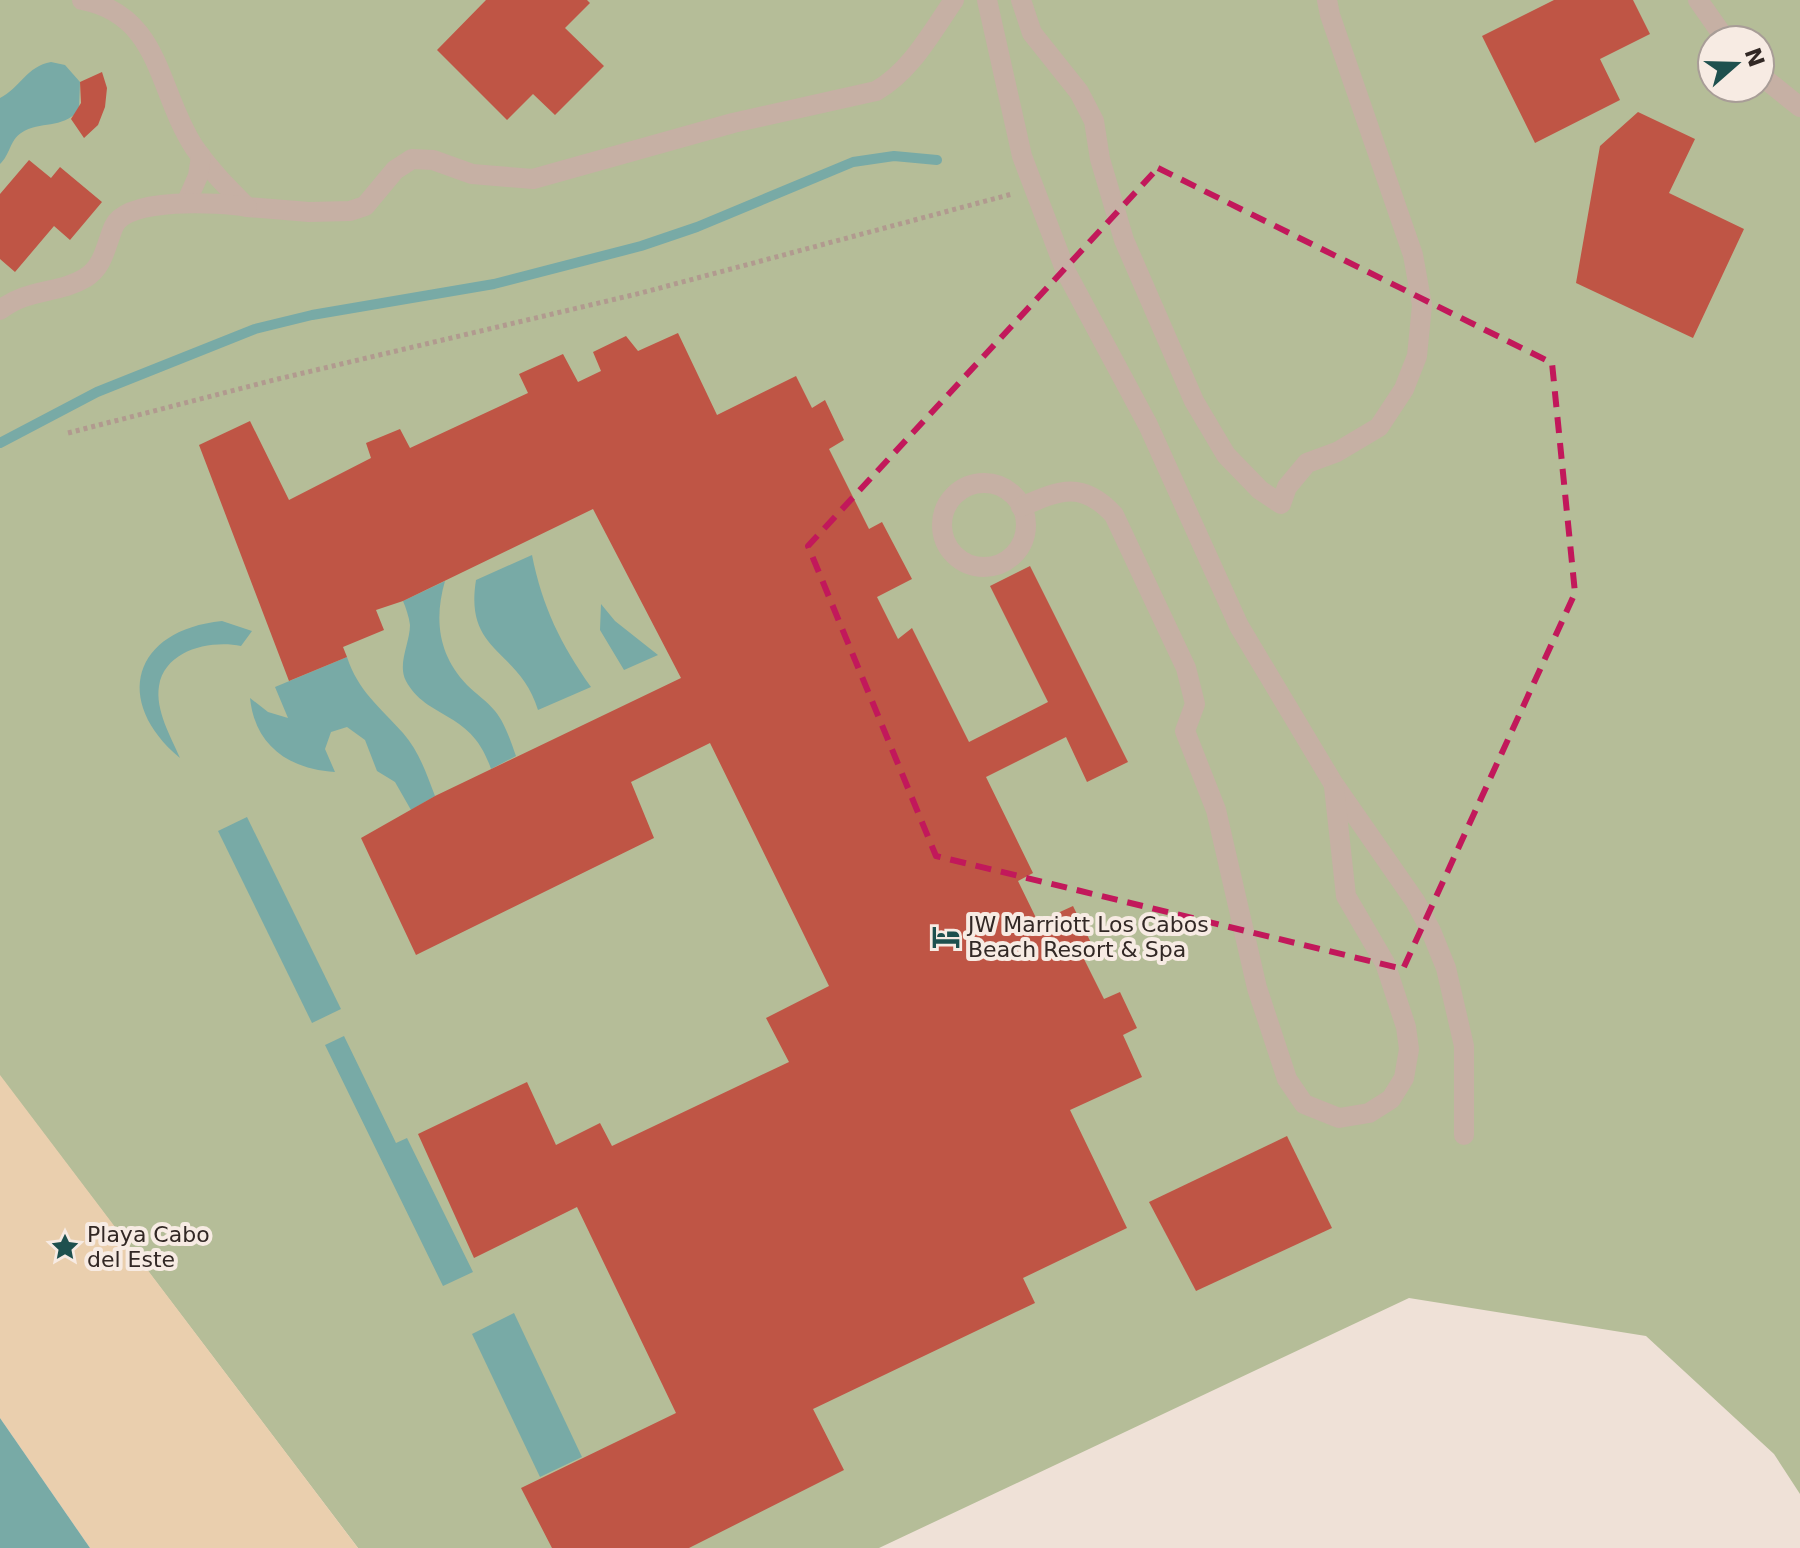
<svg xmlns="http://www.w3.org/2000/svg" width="1800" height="1548" viewBox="0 0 1800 1548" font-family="'DejaVu Sans',sans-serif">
<rect width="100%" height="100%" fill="#efe1d7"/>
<path fill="#b5bd98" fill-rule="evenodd" d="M0 0H1800V1494L1774 1454 1646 1336 1409 1298 879 1548H358L0 1076ZM1712 40H1760V88H1712Z"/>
<path fill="#eacfae" d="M0 1076V1075L358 1548H90L0 1418Z"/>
<g fill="#78aaa6">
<path d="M51 62 65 65 80 82 79 110C61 130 41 120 21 133 10 140 10 155 0 164V98C20 88 27 66 51 62Z"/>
<path d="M532 555C542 606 561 645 591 687L538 710C519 648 464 654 476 580Z"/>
<path d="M445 581C434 619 438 655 467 685 476 694 487 701 495 711 505 723 511 742 516 756L491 769C472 710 427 720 406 681 397 664 410 643 410 625 409 617 406 608 403 601Z"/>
<path d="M601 604 615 621 658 655 624 670 600 630Z"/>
<path d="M222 621 252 631 241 646C210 640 165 650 159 686 155 710 171 737 180 758 112 701 133 630 222 621Z"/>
<path d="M347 657C358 691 380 707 403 733 419 751 427 775 435 796L411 810 395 782 377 771 365 740 347 727 331 732 325 749 335 772C289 769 255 746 250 698L268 712 288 718 275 687Z"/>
<path d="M247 817 341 1009 312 1023 218 831Z"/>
<path d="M344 1036 396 1143 407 1138 473 1272 443 1286 325 1045Z"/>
<path d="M514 1313 582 1457 540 1477 472 1334Z"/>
<path d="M0 1418 90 1548H0Z"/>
</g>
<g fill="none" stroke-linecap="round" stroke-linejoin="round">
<path stroke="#78aaa6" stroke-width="10" d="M0 443 97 392 255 329 312 315 494 284 641 246 697 227 853 162 894 156 937 160"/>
</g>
<g fill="#bf5545">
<path d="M486 0H587L590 3 565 28 604 66 555 115 533 94 507 120 437 50Z"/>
<path d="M1554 0H1633L1650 34 1600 59 1620 100 1535 143 1482 36Z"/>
<path d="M102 72 107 88 105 107 98 125 84 138 71 119 81 103 80 82Z"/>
<path d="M1638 112 1695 139 1669 193 1744 229 1693 338 1576 283 1600 146Z"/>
<path d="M29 160 51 178 60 167 102 202 70 240 54 226 15 272 0 259V194Z"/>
<path d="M678 333 717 415 796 376 812 408 825 400 844 440 829 449 869 529 882 522 912 579 877 597 898 639 912 628 969 742 1048 702 990 586 1030 566 1128 762 1087 782 1066 737 986 777 1033 873 1018 881 1038 922 1073 906 1095 951 1083 957 1104 999 1120 992 1137 1028 1123 1035 1142 1077 1070 1110 1127 1228 1023 1278 1035 1303 813 1409 844 1470 689 1548H552L521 1488 676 1413 577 1207 474 1258 418 1134 527 1082 556 1145 600 1123 612 1146 789 1062 766 1018 829 986 710 743 631 782 654 838 416 955 361 838 435 796 681 678 593 509 403 601 376 610 384 630 343 647 347 657 289 681 199 445 250 421 289 500 371 458 366 443 400 429 410 448 528 393 519 374 563 354 578 382 601 371 593 352 626 336 638 351Z"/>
<path d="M1287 1136 1332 1228 1196 1291 1149 1202Z"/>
</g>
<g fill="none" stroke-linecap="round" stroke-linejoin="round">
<path stroke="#b19a8f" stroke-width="5" stroke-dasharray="4 4" stroke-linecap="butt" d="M68 433 278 379 641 293 1012 194"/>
<g stroke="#c6b0a4" stroke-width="20">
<path d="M82 0C161 15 157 90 194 147 209 169 228 188 247 207L309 212 350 211 365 206 395 170 412 159 433 160 472 174 533 179 733 123 876 91C911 71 931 33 954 0"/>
<path d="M987 0 1022 156 1066 272 1148 425 1239 626 1333 783 1415 901 1431 931 1446 968 1464 1046V1135"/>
<path d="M1021 0 1032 33 1079 92 1094 121 1100 159 1124 240 1194 401 1226 455 1260 490 1281 504 1287 487 1307 463 1337 452 1379 427 1404 389 1417 356 1422 305 1413 255 1330 15 1327 0"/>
<path d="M1698 0 1726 40"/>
<path d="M1760 75 1800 107"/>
<path d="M187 201 198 176 201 156"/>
<path d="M0 310C28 288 59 294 85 278 104 267 106 244 114 226 127 197 219 202 247 207"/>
<circle cx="984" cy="525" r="42"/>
<path d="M1021 507C1061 489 1083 481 1114 515L1186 668 1195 704 1185 731 1216 810 1257 988 1287 1079 1304 1104 1339 1118 1369 1113 1391 1099 1404 1078 1409 1049 1406 1027 1385 963 1346 896 1334 787"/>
</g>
</g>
<path fill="none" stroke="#c2185b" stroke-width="6" stroke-dasharray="16 10" stroke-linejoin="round" d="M1158 168 1552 363 1575 593 1403 969 936 856 808 546Z"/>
<defs>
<symbol id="hotel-bare" viewBox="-9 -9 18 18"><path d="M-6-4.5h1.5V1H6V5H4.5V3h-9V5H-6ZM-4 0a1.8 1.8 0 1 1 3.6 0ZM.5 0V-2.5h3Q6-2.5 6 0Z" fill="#1e504e" stroke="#f7ebe3" stroke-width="2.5" paint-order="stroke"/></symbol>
<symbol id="sight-bare" viewBox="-9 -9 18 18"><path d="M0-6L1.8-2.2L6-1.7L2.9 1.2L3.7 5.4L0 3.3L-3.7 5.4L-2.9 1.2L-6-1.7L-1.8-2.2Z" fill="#1e504e" stroke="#f7ebe3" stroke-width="2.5" paint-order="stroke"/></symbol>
</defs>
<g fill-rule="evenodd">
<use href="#hotel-bare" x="926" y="917" width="40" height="40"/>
<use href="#sight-bare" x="45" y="1227" width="40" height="40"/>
</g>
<g text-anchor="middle" stroke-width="8" stroke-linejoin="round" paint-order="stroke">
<g font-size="22" fill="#322825" stroke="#f7ebe3" text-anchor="start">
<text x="968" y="932">JW Marriott Los Cabos<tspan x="968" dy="25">Beach Resort &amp; Spa</tspan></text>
<text x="87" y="1242">Playa Cabo<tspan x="87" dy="25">del Este</tspan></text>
</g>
</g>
<g transform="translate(1736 64) rotate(70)"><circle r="38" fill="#f7ebe3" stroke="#a89d97" stroke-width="2"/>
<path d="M0-6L14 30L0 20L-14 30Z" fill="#1e504e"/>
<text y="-12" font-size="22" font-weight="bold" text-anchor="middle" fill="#322825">N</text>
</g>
</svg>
